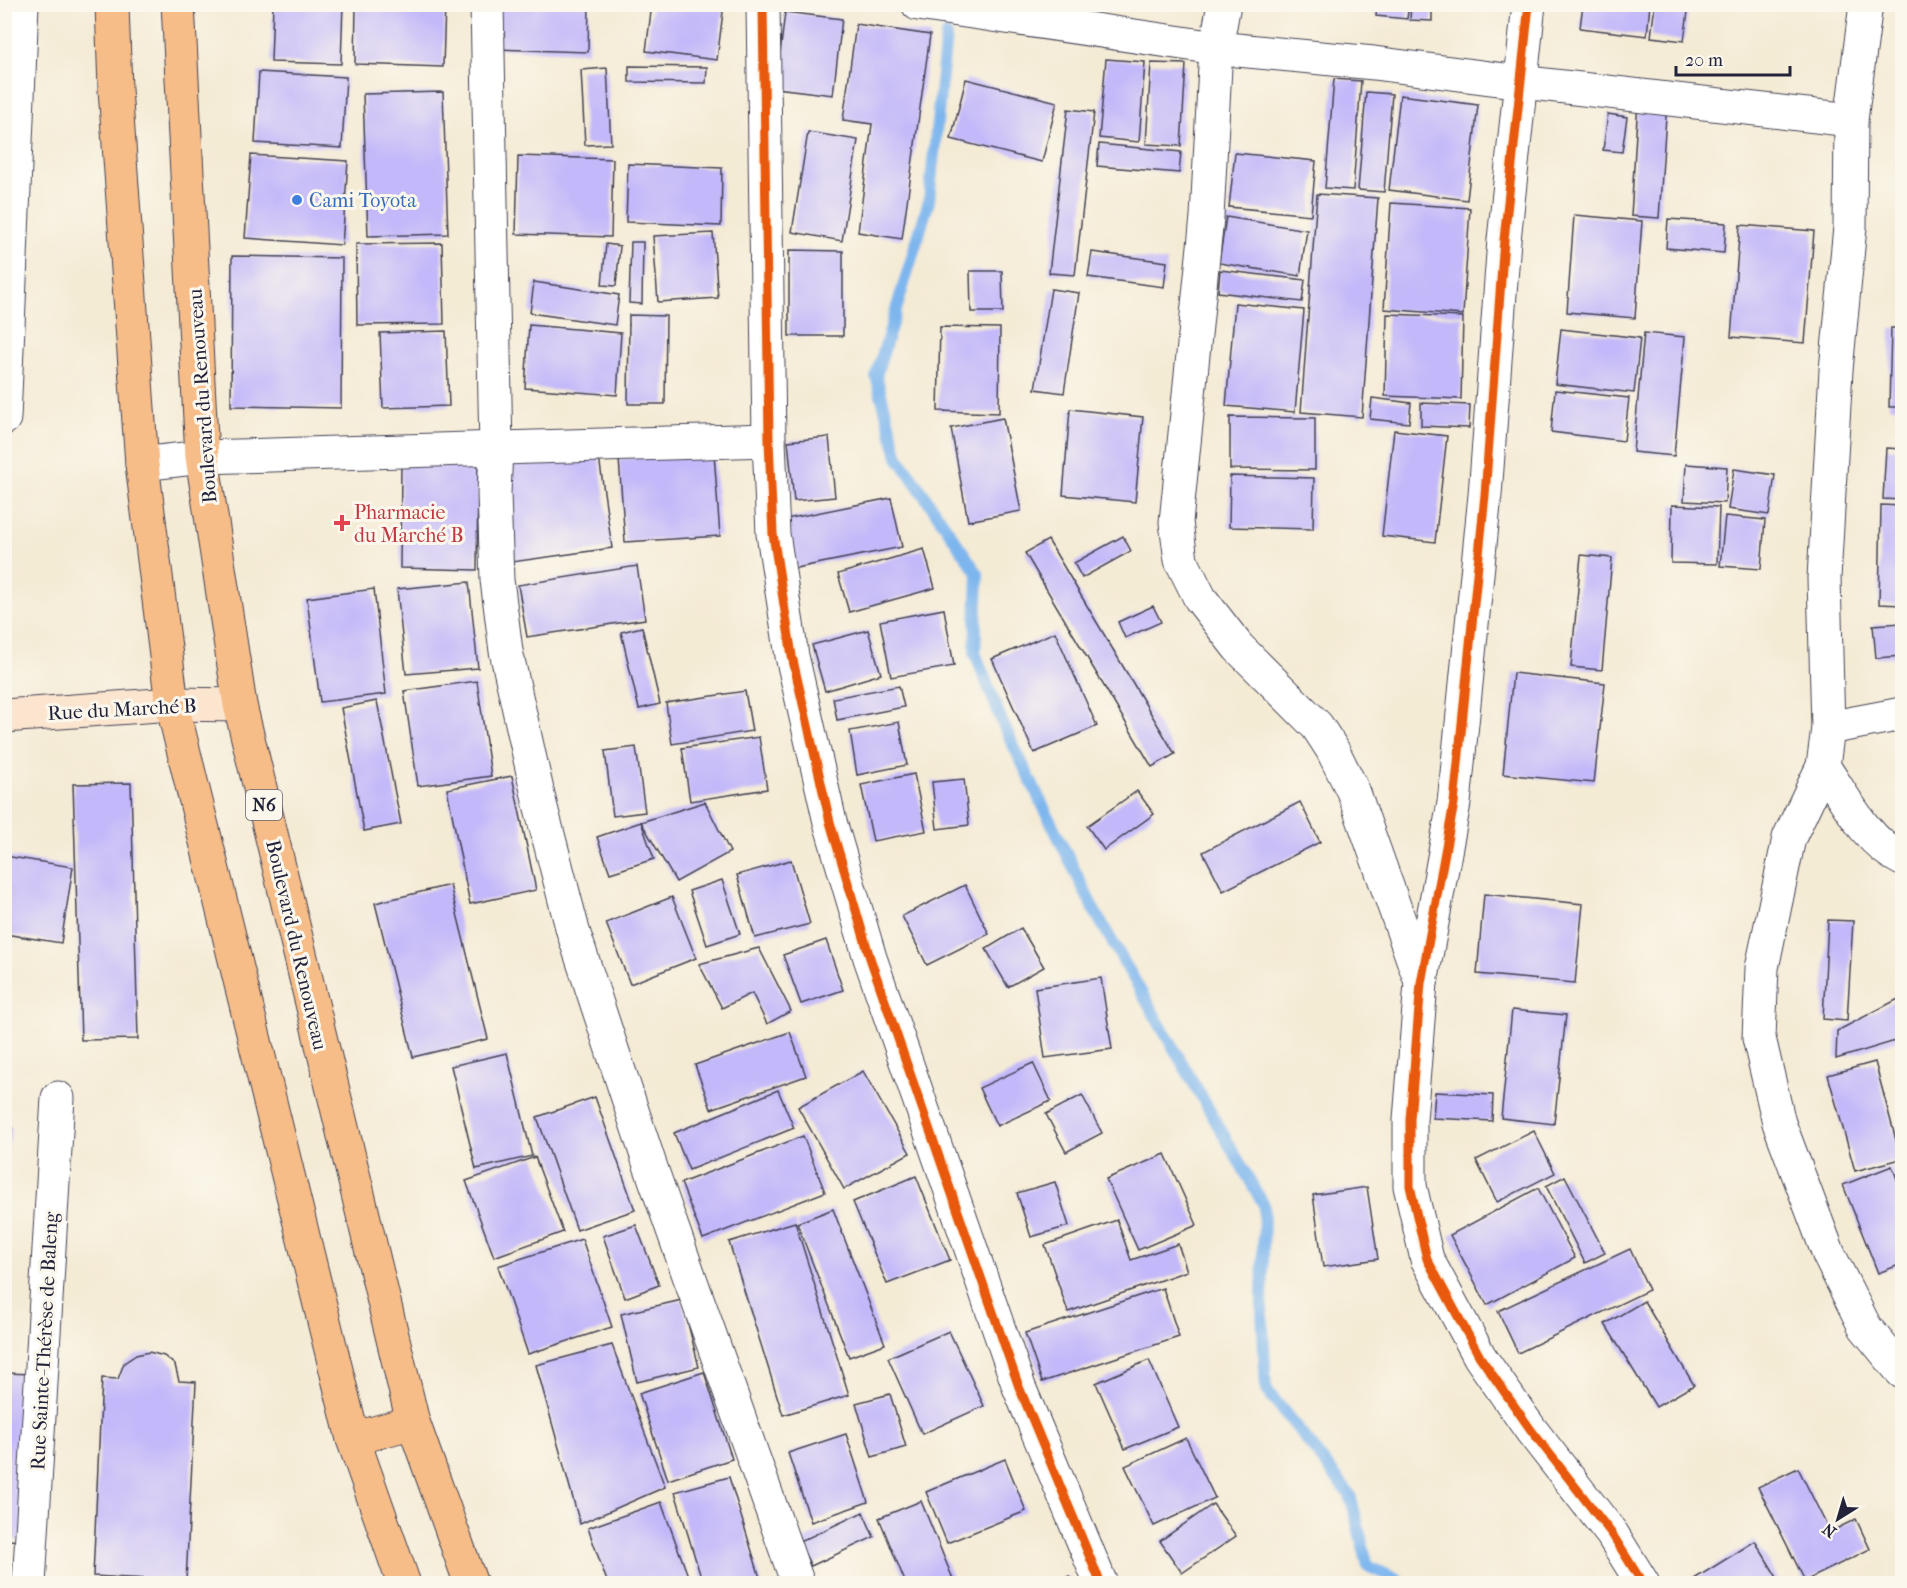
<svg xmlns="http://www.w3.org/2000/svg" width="1907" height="1588" viewBox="0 0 1907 1588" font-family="'IM FELL French Canon',serif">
<rect width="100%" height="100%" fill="#fbf7ec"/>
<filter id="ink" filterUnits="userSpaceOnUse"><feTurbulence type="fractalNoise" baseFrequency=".0167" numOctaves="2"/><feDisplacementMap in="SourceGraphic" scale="12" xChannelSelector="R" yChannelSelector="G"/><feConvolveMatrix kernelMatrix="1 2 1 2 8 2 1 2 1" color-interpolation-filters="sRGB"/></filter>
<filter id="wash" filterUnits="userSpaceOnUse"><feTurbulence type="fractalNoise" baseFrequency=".008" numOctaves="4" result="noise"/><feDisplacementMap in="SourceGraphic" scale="24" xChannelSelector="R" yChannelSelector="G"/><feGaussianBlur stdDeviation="1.35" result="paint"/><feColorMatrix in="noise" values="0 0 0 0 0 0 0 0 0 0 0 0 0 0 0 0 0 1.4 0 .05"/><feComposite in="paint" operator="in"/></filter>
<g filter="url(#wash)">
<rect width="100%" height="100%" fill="#f4ebd5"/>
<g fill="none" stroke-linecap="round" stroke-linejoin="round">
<path stroke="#7db6ee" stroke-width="12" d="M946 35 929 201 876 376 898 457 978 574 975 653 1002 722 1094 910 1264 1205 1262 1308 1266 1389 1350 1495 1368 1566 1406 1584"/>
</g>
<g id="blocks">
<g fill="#c3b8f9">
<path d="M273 4H343L341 64 271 62Z"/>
<path d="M356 4H445L443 67 355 64Z"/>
<path d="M497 4H589L588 52 496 49Z"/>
<path d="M652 4H724L717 60 646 51Z"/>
<path d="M1377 4H1409L1407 19 1376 16Z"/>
<path d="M1411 4 1432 5V21L1410 20Z"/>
<path d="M1583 4H1650L1647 36 1580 28Z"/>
<path d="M1655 4H1689L1684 41 1651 37Z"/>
<path d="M785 12 842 19 833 95 776 88Z"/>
<path d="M856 24 930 35 902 239 858 232 872 124 843 120Z"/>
<path d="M1106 59 1145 62 1139 142 1099 138Z"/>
<path d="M1151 63 1186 64 1181 146 1146 144Z"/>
<path d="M629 66 707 67 706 83 629 82Z"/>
<path d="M607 68 611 144 585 145 581 70Z"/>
<path d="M259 72 346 77 342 148 255 143Z"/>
<path d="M966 79 1057 102 1042 162 951 139Z"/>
<path d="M1334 79 1361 81 1353 190 1325 188Z"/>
<path d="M443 92 448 234 368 236 363 94Z"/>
<path d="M1366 92 1392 94 1384 192 1358 190Z"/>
<path d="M1400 95 1478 105 1467 200 1389 190Z"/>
<path d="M1638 100 1667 102 1659 218 1631 216Z"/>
<path d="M1068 109 1094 112 1075 275 1049 273Z"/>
<path d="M1608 114 1627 117 1622 152 1603 150Z"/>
<path d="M808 132 858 140 842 241 792 232Z"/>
<path d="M1099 144 1181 152 1179 173 1097 166Z"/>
<path d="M1235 153 1316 161 1311 215 1229 207Z"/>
<path d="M251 155 348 161 342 245 245 238Z"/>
<path d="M518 156 613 159 611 237 516 234Z"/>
<path d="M628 164 722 168 721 226 626 222Z"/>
<path d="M1317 194 1378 198 1362 417 1301 412Z"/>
<path d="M1391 203 1470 208 1463 315 1384 309Z"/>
<path d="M1574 215 1642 221 1635 318 1567 312Z"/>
<path d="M1226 217 1307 230 1300 276 1219 263Z"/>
<path d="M1668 219 1726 223 1724 253 1666 248Z"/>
<path d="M1740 225 1814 231 1805 343 1731 337Z"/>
<path d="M713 233 718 298 658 302 653 236Z"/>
<path d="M631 242H643L642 304 629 303Z"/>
<path d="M442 243 444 324 357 325 356 244Z"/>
<path d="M606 244 620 246 616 286 602 285Z"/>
<path d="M789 250 843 251V336H789Z"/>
<path d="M1092 252 1167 262 1164 287 1088 277Z"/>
<path d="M232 256 342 258 341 408 231 406Z"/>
<path d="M1220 270 1305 280 1302 302 1218 292Z"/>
<path d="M970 271H1002L1003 312H971Z"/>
<path d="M534 282 619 295 615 325 530 313Z"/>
<path d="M1051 289 1079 293 1064 393 1035 389Z"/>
<path d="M1235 303 1304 310 1295 412 1226 406Z"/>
<path d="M1387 314 1463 317 1461 399 1385 396Z"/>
<path d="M629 315 666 316 665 404H628Z"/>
<path d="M529 325 621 333 617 395 525 388Z"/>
<path d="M940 327 1000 328 999 413 938 411Z"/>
<path d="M1891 328H1902V407H1889Z"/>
<path d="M1561 329 1640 338 1634 393 1555 384Z"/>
<path d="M446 331 449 406 383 408 380 333Z"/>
<path d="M1644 333 1685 337 1674 456 1633 452Z"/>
<path d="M1555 390 1629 398 1624 441 1551 432Z"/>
<path d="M1372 398 1411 403 1409 423 1370 419Z"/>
<path d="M1421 403 1470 405 1469 428 1421 426Z"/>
<path d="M1070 409 1143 417 1135 502 1063 495Z"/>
<path d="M1230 417 1315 418V470L1230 469Z"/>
<path d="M1003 418 1021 511 968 521 951 428Z"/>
<path d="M1394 430 1447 436 1435 542 1382 536Z"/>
<path d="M829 437 835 497 794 501 788 441Z"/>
<path d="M1886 448 1902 449V500L1883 499Z"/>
<path d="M598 450 612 548 512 562 498 463Z"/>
<path d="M714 453 720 536 625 542 619 459Z"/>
<path d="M401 464 478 465 477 570 400 568Z"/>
<path d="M1686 464 1727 467 1725 503 1684 501Z"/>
<path d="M1734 469 1775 475 1769 515 1728 509Z"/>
<path d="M1230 476 1314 478 1313 529 1229 527Z"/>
<path d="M891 498 902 547 791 569 781 520Z"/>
<path d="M1672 505 1719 507 1717 564 1671 563Z"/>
<path d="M1881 505 1902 506V605L1879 604Z"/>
<path d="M1725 516 1765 520 1761 569 1720 566Z"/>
<path d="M1123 536 1131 551 1082 578 1074 563Z"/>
<path d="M1048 540 1175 754 1152 767 1025 553Z"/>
<path d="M924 549 935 588 849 612 838 574Z"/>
<path d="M1581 555 1612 558 1602 670 1571 667Z"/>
<path d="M637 566 645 619 527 637 518 585Z"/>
<path d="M469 582 478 668 406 674 397 589Z"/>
<path d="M374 589 386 694 320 702 307 598Z"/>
<path d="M1153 606 1161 622 1125 638 1118 622Z"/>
<path d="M944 609 954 666 891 677 880 621Z"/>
<path d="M1902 623V656L1876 658 1873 625Z"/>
<path d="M642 627 660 704 639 709 621 632Z"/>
<path d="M868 630 881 674 825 691 812 645Z"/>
<path d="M1055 632 1097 726 1034 753 992 659Z"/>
<path d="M1513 673 1605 683 1594 783 1503 774Z"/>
<path d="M477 681 491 776 418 786 404 691Z"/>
<path d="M899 686 904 707 837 720 833 698Z"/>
<path d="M745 691 752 731 672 744 666 703Z"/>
<path d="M377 701 401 824 364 831 341 708Z"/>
<path d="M899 722 907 765 857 775 850 731Z"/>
<path d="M759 737 767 789 690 801 682 748Z"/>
<path d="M636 747 645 812 613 816 605 751Z"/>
<path d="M914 774 926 831 873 841 861 785Z"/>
<path d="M512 776 536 890 470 904 447 789Z"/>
<path d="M964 779 969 825 937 829 932 782Z"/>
<path d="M131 783 138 1039 81 1040 73 784Z"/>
<path d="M1137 791 1154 814 1104 850 1087 826Z"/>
<path d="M705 802 730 852 676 882 641 822Z"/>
<path d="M1300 802 1320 842 1223 891 1203 852Z"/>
<path d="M641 822 654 859 610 873 597 837Z"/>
<path d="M5 856 73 867 61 943 5 934Z"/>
<path d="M791 860 810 924 755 938 737 875Z"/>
<path d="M722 880 740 934 707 945 689 891Z"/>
<path d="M450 885 488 1039 413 1057 375 903Z"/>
<path d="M965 885 989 934 927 965 902 916Z"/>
<path d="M1484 894 1583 904 1575 983 1477 974Z"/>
<path d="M672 897 696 958 630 984 606 923Z"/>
<path d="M1828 920 1853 921 1847 1021 1823 1019Z"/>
<path d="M1021 928 1044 967 1008 987 986 949Z"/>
<path d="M826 940 843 990 801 1004 783 955Z"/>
<path d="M759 948 791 1011 767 1024 752 993 722 1008 699 964Z"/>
<path d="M1101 978 1112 1049 1045 1058 1035 988Z"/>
<path d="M1902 997V1039L1836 1059 1837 1031Z"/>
<path d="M1512 1010 1566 1015 1554 1124 1501 1118Z"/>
<path d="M790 1032 806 1076 711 1109 695 1065Z"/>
<path d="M507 1053 532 1156 476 1169 451 1066Z"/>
<path d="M1875 1062 1901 1159 1855 1171 1828 1075Z"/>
<path d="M1033 1063 1051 1101 997 1126 979 1088Z"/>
<path d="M863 1071 910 1153 844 1189 798 1107Z"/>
<path d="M778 1090 794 1128 689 1170 674 1133Z"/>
<path d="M1435 1092 1493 1095 1492 1121 1433 1118Z"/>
<path d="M1082 1095 1102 1133 1066 1152 1046 1114Z"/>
<path d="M595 1097 635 1210 577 1230 537 1117Z"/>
<path d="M4 1126 12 1128 5 1160H4Z"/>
<path d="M1534 1131 1555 1173 1497 1202 1476 1160Z"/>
<path d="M803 1136 825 1192 703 1239 681 1183Z"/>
<path d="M1165 1154 1197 1225 1138 1250 1106 1179Z"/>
<path d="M535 1157 563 1232 494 1257 466 1181Z"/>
<path d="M1892 1166 1902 1192V1264L1878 1273 1843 1185Z"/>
<path d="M916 1176 950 1260 887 1284 853 1202Z"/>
<path d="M1565 1176 1605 1253 1585 1263 1546 1186Z"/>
<path d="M1055 1182 1069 1226 1031 1237 1017 1193Z"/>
<path d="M1367 1187 1378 1259 1323 1267 1313 1195Z"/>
<path d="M1538 1188 1575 1258 1487 1305 1450 1235Z"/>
<path d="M833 1209 885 1344 849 1357 797 1223Z"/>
<path d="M1117 1220 1131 1260 1178 1244 1187 1271 1068 1312 1045 1245Z"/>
<path d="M795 1222 849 1395 783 1415 729 1242Z"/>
<path d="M636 1225 659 1285 625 1298 603 1236Z"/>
<path d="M582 1239 612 1327 528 1354 498 1266Z"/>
<path d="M1630 1249 1649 1290 1518 1353 1498 1311Z"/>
<path d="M1163 1288 1179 1337 1042 1382 1025 1333Z"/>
<path d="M682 1300 699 1367 637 1382 621 1314Z"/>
<path d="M1644 1301 1694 1385 1656 1407 1605 1324Z"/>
<path d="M949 1331 984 1406 922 1434 888 1358Z"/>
<path d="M612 1345 665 1487 580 1524 536 1365Z"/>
<path d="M149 1352 164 1356 175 1365 179 1381 196 1382 186 1581 93 1576 102 1378 118 1379 124 1363 136 1355Z"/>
<path d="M1149 1360 1178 1427 1125 1449 1096 1383Z"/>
<path d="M704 1372 732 1459 668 1480 639 1393Z"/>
<path d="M4 1373 33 1374 31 1541 4 1540Z"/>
<path d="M890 1394 906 1447 872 1457 856 1403Z"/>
<path d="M846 1434 868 1502 811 1522 788 1453Z"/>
<path d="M1186 1438 1215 1498 1154 1526 1125 1466Z"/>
<path d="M1005 1459 1026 1511 947 1543 926 1492Z"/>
<path d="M1798 1468 1830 1532 1856 1519 1870 1549 1805 1581 1758 1487Z"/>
<path d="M729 1477 762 1584H703L675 1492Z"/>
<path d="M921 1501 955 1584H906L879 1518Z"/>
<path d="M661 1502 691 1584H608L588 1528Z"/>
<path d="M1213 1504 1236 1536 1182 1573 1160 1541Z"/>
<path d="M863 1512 874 1537 811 1566 799 1542Z"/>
<path d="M1755 1541 1781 1584H1686Z"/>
<path d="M1069 1576 1073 1584H1054Z"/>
</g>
</g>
</g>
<g filter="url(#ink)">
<use href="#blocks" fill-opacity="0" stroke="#424052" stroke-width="1.5"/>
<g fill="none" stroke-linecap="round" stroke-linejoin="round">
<defs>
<g id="street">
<path d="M487 4 496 450 494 493 497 580 506 651 540 804 573 931 650 1165 798 1584"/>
<path d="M763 4 769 440 773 534 792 656 830 822 870 958 1019 1387 1101 1584"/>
<path d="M918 4 1216 48 1374 63 1521 82 1851 120"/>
<path d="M1224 4 1216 48 1207 217 1176 522 1181 560 1200 598 1238 647 1317 726 1332 749 1354 793 1421 982"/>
<path d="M1529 4 1504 240 1485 495 1454 803 1421 983 1410 1120V1186L1427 1259 1480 1357 1531 1430 1612 1534 1643 1584"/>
<path d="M1866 4 1851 120 1850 227 1836 370 1824 578 1828 728 1823 766C1845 798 1866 842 1902 859"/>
<path d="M4 418 22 4"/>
<path d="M142 464 202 457 769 440"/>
<path d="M1828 728 1902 714"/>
<path d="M1823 766 1789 838 1762 968 1759 1038 1779 1123 1829 1255 1865 1327 1902 1372"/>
<path d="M29 1584 58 1098"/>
</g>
<path id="secondary" d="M4 716 172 704 240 705"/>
<g id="highway">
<path d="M112 4 115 89 142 464 172 704 353 1439 404 1584"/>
<path d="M178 4 202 457 240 705 413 1422 471 1584"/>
<path d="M353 1439 413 1422"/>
</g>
</defs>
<use href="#street" stroke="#424052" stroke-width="35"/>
<use href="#secondary" stroke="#424052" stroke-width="35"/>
<use href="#highway" stroke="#424052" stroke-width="35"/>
<use href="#street" stroke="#fff" stroke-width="33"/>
<use href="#secondary" stroke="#fce5cf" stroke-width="33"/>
<use href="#highway" stroke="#f7bd88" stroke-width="33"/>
<defs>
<g id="cycleway">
<path d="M763 4 769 440 773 534 792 656 830 822 870 958 1019 1387 1101 1584"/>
<path d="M1529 4 1504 240 1485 495 1454 803 1421 983 1410 1120V1186L1427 1259 1480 1357 1531 1430 1612 1534 1643 1584"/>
</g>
</defs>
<use href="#cycleway" stroke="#fbf7ec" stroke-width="13"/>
<use href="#cycleway" stroke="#e8590c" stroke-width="9"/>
</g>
</g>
<circle fill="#3f7fe0" stroke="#fbf7ec" stroke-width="2" cx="297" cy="200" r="6"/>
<path fill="#e0444e" stroke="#fbf7ec" stroke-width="2" d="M339 514h6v6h6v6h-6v6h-6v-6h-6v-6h6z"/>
<g text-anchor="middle" stroke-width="6" stroke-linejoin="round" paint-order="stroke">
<rect fill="#fbf7ec" stroke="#636270" stroke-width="1.5" x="246" y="790" width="36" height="30" rx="4.5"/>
<g font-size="18" font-weight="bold" fill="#22223b">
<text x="264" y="811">N6</text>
</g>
<g font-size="20" fill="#366cbe" stroke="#fbf7ec" text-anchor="start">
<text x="309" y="207">Cami Toyota</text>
</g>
<g font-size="20" fill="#22223b" stroke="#fbf7ec">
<text transform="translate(202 396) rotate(-94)" y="7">Boulevard du Renouveau</text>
<text transform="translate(122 709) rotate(-3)" y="7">Rue du Marché B</text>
<text transform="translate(297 945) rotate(77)" y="7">Boulevard du Renouveau</text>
<text transform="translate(44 1341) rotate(-87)" y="7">Rue Sainte-Thérèse de Baleng</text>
</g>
<g font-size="20" fill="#be3a42" stroke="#fbf7ec" text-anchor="start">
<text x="354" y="519">Pharmacie<tspan x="354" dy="23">du Marché B</tspan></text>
</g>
</g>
<rect width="1907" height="1588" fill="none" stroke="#fbf7ec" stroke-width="24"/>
<g transform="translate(1838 1519) rotate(217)" stroke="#fbf7ec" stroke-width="4.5" paint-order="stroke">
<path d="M0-4.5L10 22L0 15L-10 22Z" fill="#22223b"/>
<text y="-9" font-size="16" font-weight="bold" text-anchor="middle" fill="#22223b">N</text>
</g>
<path d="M1676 66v9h114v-9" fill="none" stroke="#22223b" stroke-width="3"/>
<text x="1685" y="66" font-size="18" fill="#22223b" stroke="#fbf7ec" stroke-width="4.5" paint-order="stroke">20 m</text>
</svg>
